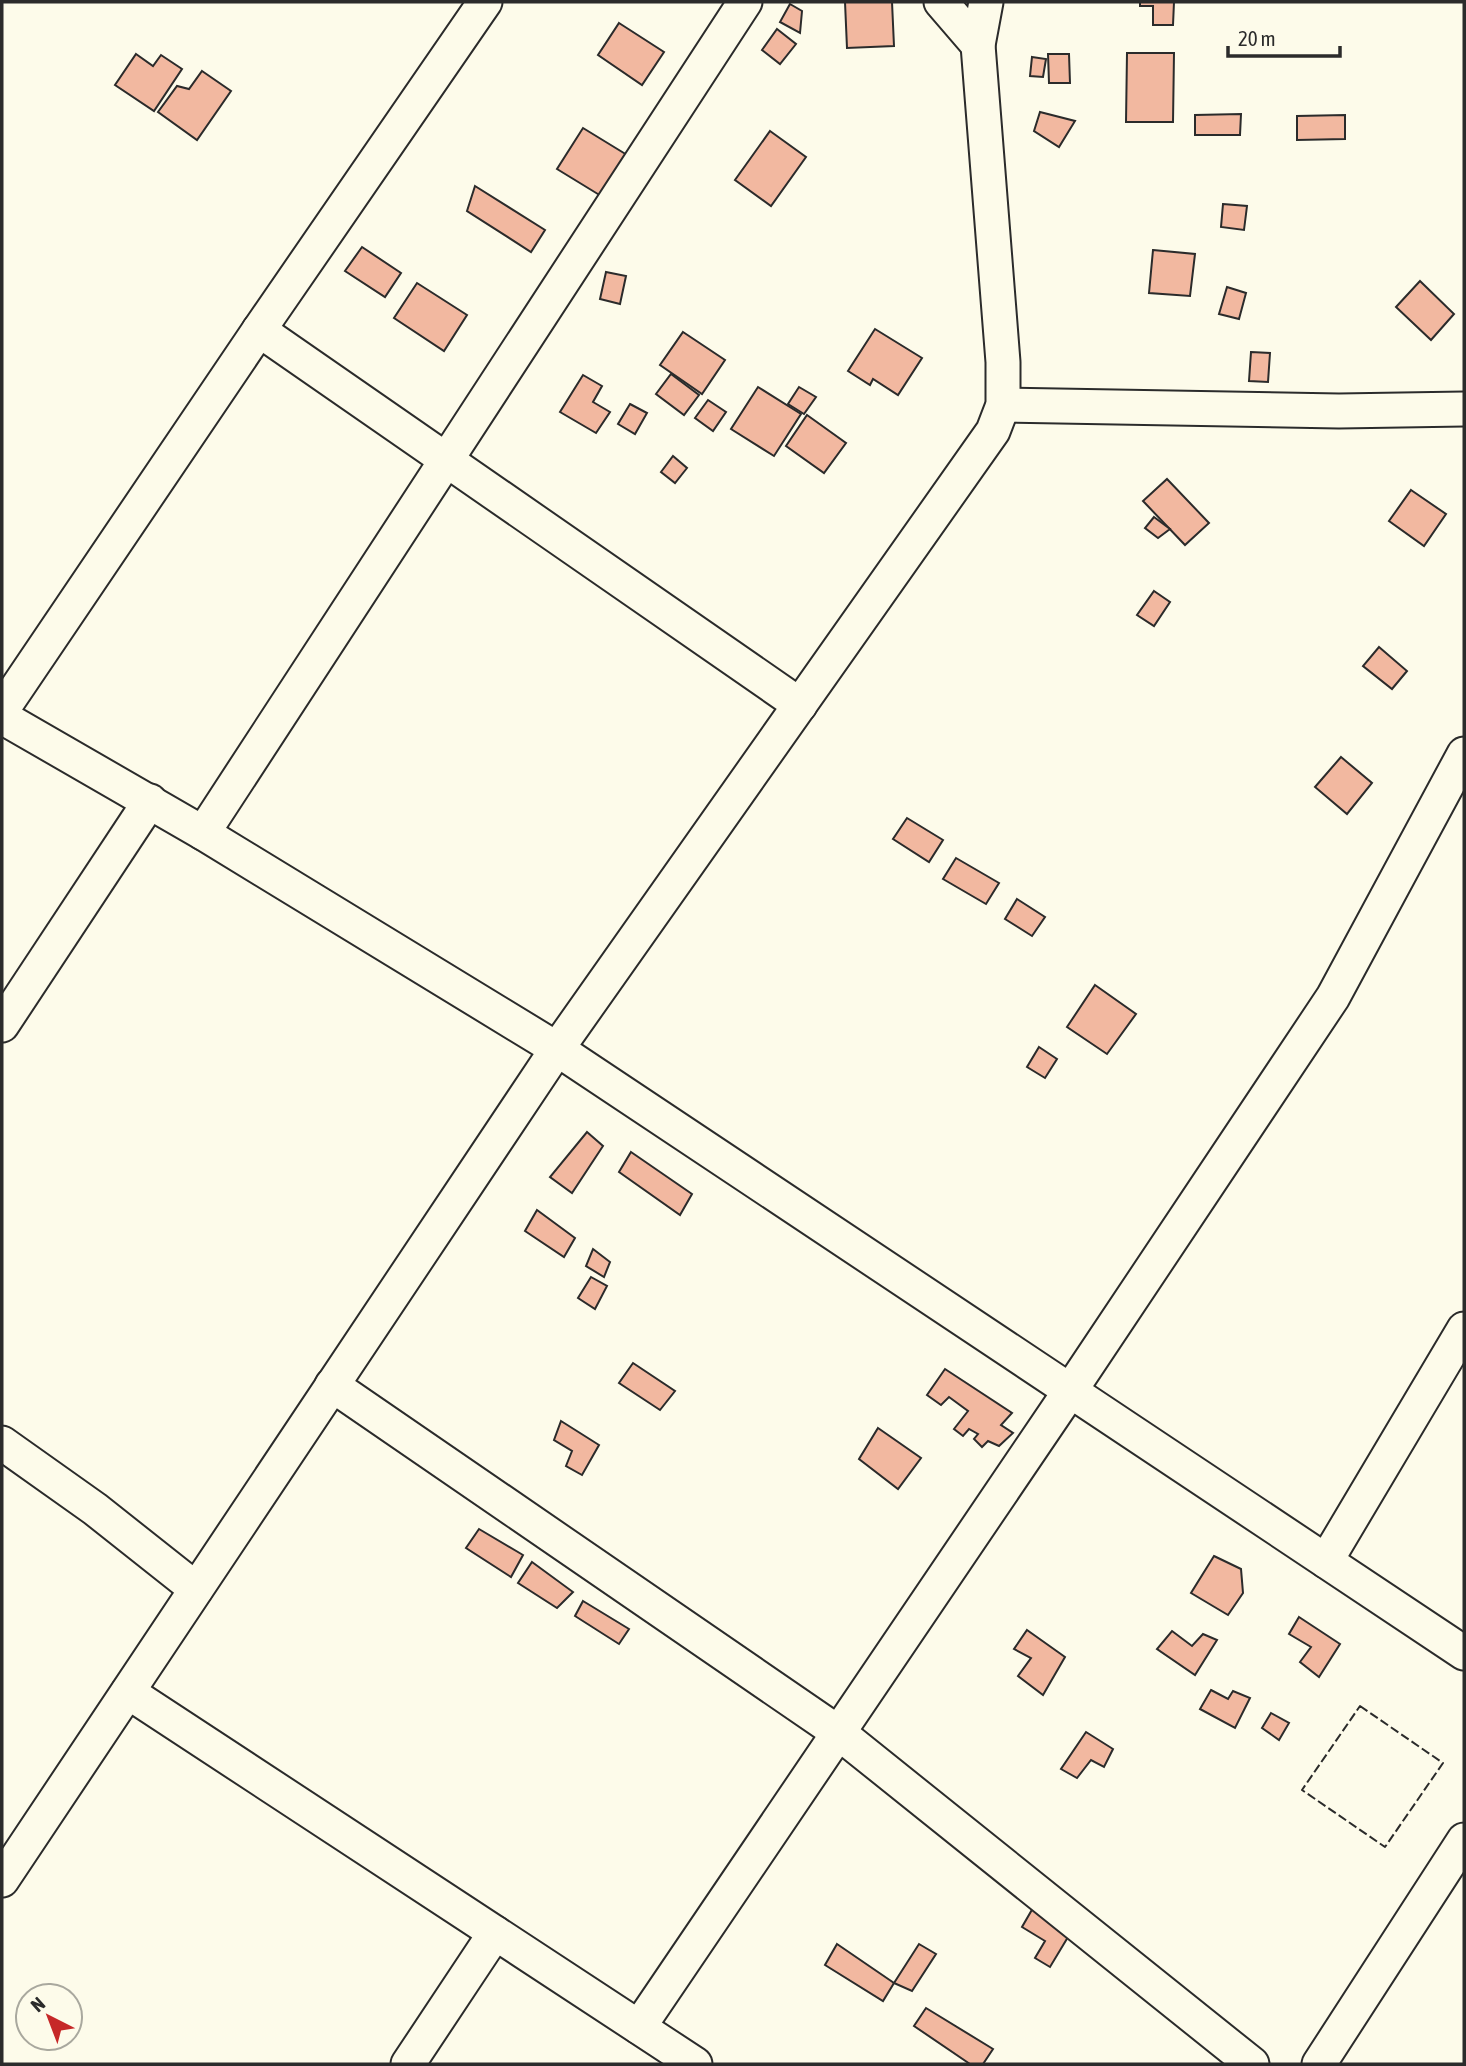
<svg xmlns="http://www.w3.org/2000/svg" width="1466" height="2066" viewBox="0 0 1466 2066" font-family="'Asap Condensed',sans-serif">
<rect width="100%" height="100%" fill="#fdfbea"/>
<g fill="#f2b8a0" stroke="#2b2b2b" stroke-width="2">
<path d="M845 2H892L894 46 847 48Z"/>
<path d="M1140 2H1174L1173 25H1153V6H1140Z"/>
<path d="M790 4 802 11 800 33 780 22Z"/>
<path d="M619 23 664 52 642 85 598 55Z"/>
<path d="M777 29 796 44 780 64 762 50Z"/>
<path d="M1127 53H1174L1173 122H1126Z"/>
<path d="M136 54 153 66 161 55 182 69 154 111 115 85Z"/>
<path d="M1048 54H1069L1070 83H1049Z"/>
<path d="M1032 57 1046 59 1043 77 1030 76Z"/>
<path d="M202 71 231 91 197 140 158 112 177 86 189 89Z"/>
<path d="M1040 112 1075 121 1059 147 1034 131Z"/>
<path d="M1241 114 1240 135H1195V115Z"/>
<path d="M1345 115V139L1297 140V116Z"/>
<path d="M583 128 632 158 606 199 557 169Z"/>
<path d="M770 131 806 157 771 206 735 180Z"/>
<path d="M475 186 545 230 531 252 467 211Z"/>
<path d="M1223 204 1247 206 1244 230 1221 227Z"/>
<path d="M362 247 401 273 385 297 345 271Z"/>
<path d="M1153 250 1195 254 1190 296 1149 293Z"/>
<path d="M606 272 626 276 620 304 600 299Z"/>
<path d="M1420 281 1454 314 1431 340 1396 307Z"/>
<path d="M417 283 467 315 444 351 394 318Z"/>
<path d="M1227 287 1246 293 1239 319 1219 314Z"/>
<path d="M875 329 922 358 898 395 873 379 870 385 848 371Z"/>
<path d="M683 332 725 360 702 394 660 365Z"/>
<path d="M1251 352 1270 353 1268 382 1249 381Z"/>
<path d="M671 374 699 395 684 415 656 394Z"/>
<path d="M583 375 602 386 593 402 610 412 596 433 560 412Z"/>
<path d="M758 387 801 414 774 456 731 429Z"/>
<path d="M799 387 816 397 804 414 788 404Z"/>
<path d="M708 400 726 412 713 431 695 418Z"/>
<path d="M630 404 647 413 635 434 618 424Z"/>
<path d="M807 415 846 443 824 473 786 446Z"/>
<path d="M673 456 687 468 675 483 661 472Z"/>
<path d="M1167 479 1209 523 1185 545 1143 501Z"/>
<path d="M1411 490 1446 514 1424 546 1389 521Z"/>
<path d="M1154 517 1170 529 1158 538 1145 528Z"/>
<path d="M1154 591 1170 602 1154 626 1137 615Z"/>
<path d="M1379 647 1407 671 1392 689 1363 666Z"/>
<path d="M1341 757 1372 783 1347 814 1315 787Z"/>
<path d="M907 818 943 840 929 862 893 839Z"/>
<path d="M956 858 999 883 986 904 943 879Z"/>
<path d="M1017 899 1045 917 1032 936 1005 919Z"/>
<path d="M1095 985 1136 1014 1107 1054 1067 1027Z"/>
<path d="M1039 1047 1057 1059 1045 1078 1027 1067Z"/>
<path d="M587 1132 603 1146 572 1193 550 1177Z"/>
<path d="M631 1152 692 1194 680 1215 619 1172Z"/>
<path d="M537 1210 575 1238 564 1257 525 1231Z"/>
<path d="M593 1249 610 1262 604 1277 586 1266Z"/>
<path d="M591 1277 607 1286 595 1309 578 1298Z"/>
<path d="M633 1363 675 1391 660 1410 619 1383Z"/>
<path d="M945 1369 1012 1413 1001 1425 1013 1433 999 1446 988 1441 982 1447 974 1439 978 1434 969 1429 963 1436 954 1429 968 1411 949 1397 941 1405 927 1395Z"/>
<path d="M561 1421 599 1445 582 1475 566 1466 572 1451 554 1440Z"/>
<path d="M878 1428 921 1458 898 1489 859 1459Z"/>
<path d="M479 1529 523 1555 511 1577 466 1548Z"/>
<path d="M1214 1556 1241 1569 1243 1593 1228 1615 1191 1593Z"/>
<path d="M532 1562 573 1592 557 1608 518 1583Z"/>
<path d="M583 1601 629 1629 619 1644 575 1616Z"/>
<path d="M1299 1617 1340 1644 1319 1677 1300 1662 1311 1647 1289 1634Z"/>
<path d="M1027 1630 1065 1657 1043 1695 1018 1676 1031 1658 1014 1649Z"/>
<path d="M1172 1631 1192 1646 1203 1634 1217 1640 1195 1675 1157 1649Z"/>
<path d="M1211 1690 1228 1699 1233 1691 1250 1698 1235 1728 1200 1709Z"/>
<path d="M1271 1713 1289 1723 1279 1740 1262 1728Z"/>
<path d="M1086 1732 1113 1749 1104 1767 1091 1760 1077 1778 1061 1769Z"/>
<path d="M1033 1908 1071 1932 1050 1967 1035 1958 1045 1941 1022 1927Z"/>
<path d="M837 1944 894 1983 883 2001 825 1965Z"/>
<path d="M919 1944 936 1954 912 1991 894 1983Z"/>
<path d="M926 2008 993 2049 983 2064H970L914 2026Z"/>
</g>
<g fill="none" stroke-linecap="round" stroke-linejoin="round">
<defs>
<g id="minor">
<path d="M941 2 978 45"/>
<path d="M259 330 800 705"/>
<path d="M1003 405 1339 411 1464 409"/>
<path d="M2 710 259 330 485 2"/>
<path d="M2 717 203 833 557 1049 1464 1653"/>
<path d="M203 833 745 2"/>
<path d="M2 1025 150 801"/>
<path d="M332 1385 839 1733 1252 2064"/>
<path d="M2 1443 95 1509 196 1589"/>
<path d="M1326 1561 1464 1329"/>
<path d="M128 1692 695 2064"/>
<path d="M2 1880 557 1049 993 431 1003 405V362L978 45 986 2"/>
<path d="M639 2027 1070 1391 1333 997 1464 754"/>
<path d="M408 2064 495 1933"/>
<path d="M1319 2064 1464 1840"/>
</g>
</defs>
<use href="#minor" stroke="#2b2b2b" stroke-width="37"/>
<use href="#minor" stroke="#fdfbea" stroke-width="33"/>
<path stroke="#2b2b2b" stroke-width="2" stroke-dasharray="9 3.5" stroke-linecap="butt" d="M1360 1706 1443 1763 1385 1847 1302 1790Z"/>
</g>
<rect width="1466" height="2066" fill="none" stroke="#2b2b2b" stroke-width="7"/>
<g transform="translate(49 2017) rotate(318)"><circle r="33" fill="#fdfbea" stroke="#a9a89e" stroke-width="2"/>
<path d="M0-5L12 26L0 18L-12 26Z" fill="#c62828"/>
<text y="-10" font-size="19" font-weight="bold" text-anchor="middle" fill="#2b2b2b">N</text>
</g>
<path d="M1228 46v10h112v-10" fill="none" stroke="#2b2b2b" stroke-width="3.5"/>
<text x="1238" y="46" font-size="21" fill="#2b2b2b" stroke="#fdfbea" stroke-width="5" paint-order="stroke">20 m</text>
</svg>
